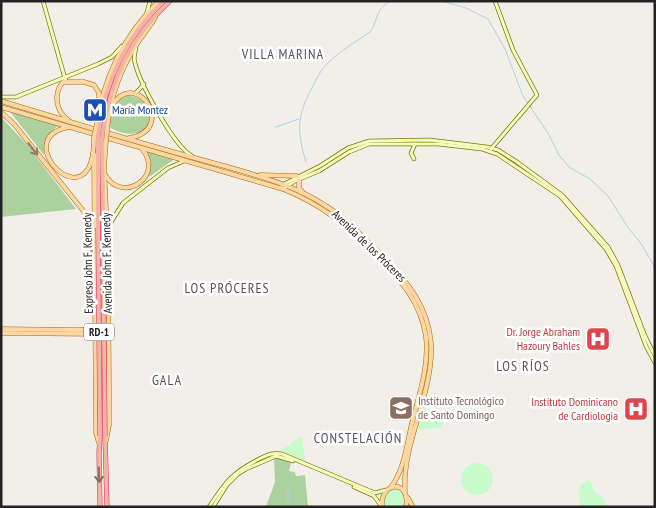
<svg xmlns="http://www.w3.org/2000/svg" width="656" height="508" viewBox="0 0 656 508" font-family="'PT Sans Narrow',sans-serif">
<rect width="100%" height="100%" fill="#f2efe9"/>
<g fill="#add19e">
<path d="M126 96C138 95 145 102 151 112 150 115 151 120 149 124 142 138 118 135 109 126 110 113 115 102 126 96Z"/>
<path d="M8 109 60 125C48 132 44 141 44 155Z"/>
<path d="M1 117 28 146 76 209 1 217Z"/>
<path d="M147 151 176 158 149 177 151 162Z"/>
<path d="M276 458H280L291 463 289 471 295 472 296 476 305 475 308 507H266L275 482 274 459Z"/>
</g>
<g fill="#c8facc">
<path d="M424 407 428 411 434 408 444 417 442 427 418 430Z"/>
<path d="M300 437 302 438 305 462 302 463 281 453 280 451Z"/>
<circle cx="477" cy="479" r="16"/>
<path d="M590 480 595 492 603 498 607 507H581C578 494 576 485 590 480Z"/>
<path d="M393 488 400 489 405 495 404 507H383C383 498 386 493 393 488Z"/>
</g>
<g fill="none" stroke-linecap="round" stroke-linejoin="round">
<g stroke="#aad3df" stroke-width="1">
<path d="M442 1 466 8 488 19 505 49 523 96 548 133 559 155 569 167 590 179 608 196 629 229 640 242 652 262 655 270"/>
<path d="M276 127 299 119"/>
<path d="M306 162C296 129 297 115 314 84 318 76 322 68 329 62 340 51 357 41 370 32 379 20 374 9 391 1"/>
<path d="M288 483V507"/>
</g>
<defs>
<g id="secondary">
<path d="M43 1 66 82"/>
<path d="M147 12 150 1"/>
<path d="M136 48C135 53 133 58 135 63 140 84 174 146 192 156"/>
<path d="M135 94 144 84"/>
<path d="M1 97H16L98 64 112 57 122 46"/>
<path d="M491 149 537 95 513 50 495 1"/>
<path d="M414 159 411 153 415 144"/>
<path d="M282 185 320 166 348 148 369 141 430 140 487 147 498 150 517 162 562 195 608 247 618 265 645 336 655 356"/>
<path d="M283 189 295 181 319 171 349 152 369 144H438L482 149 497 154 560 196 606 249 616 266 646 346 655 363"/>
<path d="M108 227 123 203 168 168 184 161"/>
<path d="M354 487 374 496 382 507"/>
<path d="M209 507C226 481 232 473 259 459 267 455 273 452 282 454L375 493 386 490"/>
<path d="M213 507 227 485 238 474 246 469 276 456 293 461"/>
</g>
<g id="primary">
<path d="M1 101 97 130"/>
<path d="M112 106C135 66 179 130 129 138"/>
<path d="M1 107 283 189C325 206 347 226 378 257 401 281 421 302 426 337 429 365 420 392 413 419 407 442 405 469 391 487"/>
<path d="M1 112 14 124 85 213 93 233"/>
<path d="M68 120C56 111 53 94 63 82H84L94 85 99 93V100"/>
<path d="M70 127C5 137 94 228 94 138"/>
<path d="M96 128C103 79 123 36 159 1"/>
<path d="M107 131C109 106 117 79 129 57 136 43 147 31 155 18"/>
<path d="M104 132C145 144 186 156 228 167 262 177 296 186 326 206 347 219 365 239 382 256 407 281 428 306 431 343 434 394 402 441 405 491"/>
<path d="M106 141 104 167 108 250 109 391V425L106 441"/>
<path d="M94 154 96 433 99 443"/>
<path d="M260 175 297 176"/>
<path d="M106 176C123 204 165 176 142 149"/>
<path d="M299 180V188L302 191"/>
<path d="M1 329 79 330 106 328"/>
<path d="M1 333 96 334"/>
<path d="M408 498 413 507"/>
<path d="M382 507C380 481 411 479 406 507"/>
</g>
<g id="trunk">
<path d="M99 129C105 81 128 34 164 1"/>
<path d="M103 130C112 77 130 38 170 1"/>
<path d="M98 138V228"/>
<path d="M102 139 103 237"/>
<path d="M100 436 99 453 100 507"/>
<path d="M105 436 107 507"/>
</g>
</defs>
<use href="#secondary" stroke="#707d05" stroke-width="4.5"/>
<use href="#primary" stroke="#a06b00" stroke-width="5"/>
<use href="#trunk" stroke="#dc2a67" stroke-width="5"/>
<use href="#secondary" stroke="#f7fabf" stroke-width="3"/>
<use href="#primary" stroke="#fcd6a4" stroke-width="4"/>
<use href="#trunk" stroke="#f2b4a3" stroke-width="4"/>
<defs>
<g id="primary-bridge">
<path d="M94 138 96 128"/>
<path d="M106 141 107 131"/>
</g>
<g id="trunk-bridge">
<path d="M98 138 99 129"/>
<path d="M102 139 103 130"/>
<path d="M98 228 100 436"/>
<path d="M103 237 105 436"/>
</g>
</defs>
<use href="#primary-bridge" stroke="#a06b00" stroke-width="5" stroke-linecap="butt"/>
<use href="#trunk-bridge" stroke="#dc2a67" stroke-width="5" stroke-linecap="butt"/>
<use href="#primary-bridge" stroke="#fcd6a4" stroke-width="4"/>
<use href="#trunk-bridge" stroke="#f2b4a3" stroke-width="4"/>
</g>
<defs><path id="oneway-shaft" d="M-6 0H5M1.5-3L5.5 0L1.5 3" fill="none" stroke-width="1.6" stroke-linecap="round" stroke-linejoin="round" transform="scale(1.25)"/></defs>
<use stroke="#8f7c63" href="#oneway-shaft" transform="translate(33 149) rotate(52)"/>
<use stroke="#8a6b62" href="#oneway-shaft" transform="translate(99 475) rotate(88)"/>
<defs>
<symbol id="metro-square" viewBox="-11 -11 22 22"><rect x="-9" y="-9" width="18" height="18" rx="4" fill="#1a4fb4" stroke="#fff"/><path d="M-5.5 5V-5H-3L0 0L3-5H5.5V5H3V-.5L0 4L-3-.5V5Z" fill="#fff"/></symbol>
<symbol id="hospital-square" viewBox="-11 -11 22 22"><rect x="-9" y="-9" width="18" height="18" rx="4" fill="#e0444e" stroke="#fff"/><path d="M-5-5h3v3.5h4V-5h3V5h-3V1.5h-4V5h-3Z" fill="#fff"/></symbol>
<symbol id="university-square" viewBox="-11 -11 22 22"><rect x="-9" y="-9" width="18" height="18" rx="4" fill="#8d6e63" stroke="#fff"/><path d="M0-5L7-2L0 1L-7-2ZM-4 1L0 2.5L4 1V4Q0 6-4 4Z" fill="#fff"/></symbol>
</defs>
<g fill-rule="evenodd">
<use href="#metro-square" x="81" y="96" width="28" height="28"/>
<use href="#hospital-square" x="584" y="325" width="28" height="28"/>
<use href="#university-square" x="387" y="394" width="28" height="28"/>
<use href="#hospital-square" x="622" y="395" width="28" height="28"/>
</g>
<g text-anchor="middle" stroke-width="5" stroke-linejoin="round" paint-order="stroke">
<rect fill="#fff" stroke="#646464" stroke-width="1" x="84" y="323.5" width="30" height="17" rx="4"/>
<g font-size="11" font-weight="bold" fill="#222">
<text x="99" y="336">RD-1</text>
</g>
<g font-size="12" fill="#164399" stroke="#fff" text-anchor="start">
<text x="112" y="114">María Montez</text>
</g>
<g font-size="12" fill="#222" stroke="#fff">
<text transform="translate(369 246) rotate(44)" y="4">Avenida de los Próceres</text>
<text transform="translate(88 263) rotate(-91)" y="4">Expreso John F. Kennedy</text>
<text transform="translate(107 263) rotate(-91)" y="4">Avenida John F. Kennedy</text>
</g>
<g font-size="12" fill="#be3a42" stroke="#fff" text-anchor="end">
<text x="580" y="336">Dr. Jorge Abraham<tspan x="580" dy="14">Hazoury Bahles</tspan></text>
<text x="618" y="406">Instituto Dominicano<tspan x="618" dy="14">de Cardiologia</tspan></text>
</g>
<g font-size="12" fill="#785e54" stroke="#fff" text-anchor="start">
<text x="418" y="405">Instituto Tecnológico<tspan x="418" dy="14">de Santo Domingo</tspan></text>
</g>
<g font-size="14" letter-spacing="1" fill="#555" stroke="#fff">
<text x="283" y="59">VILLA MARINA</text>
<text x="227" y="293">LOS PRÓCERES</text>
<text x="523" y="371">LOS RÍOS</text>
<text x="167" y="385">GALA</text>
<text x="358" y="443">CONSTELACIÓN</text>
</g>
</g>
<rect width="656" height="508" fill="none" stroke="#222222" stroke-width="5"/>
</svg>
